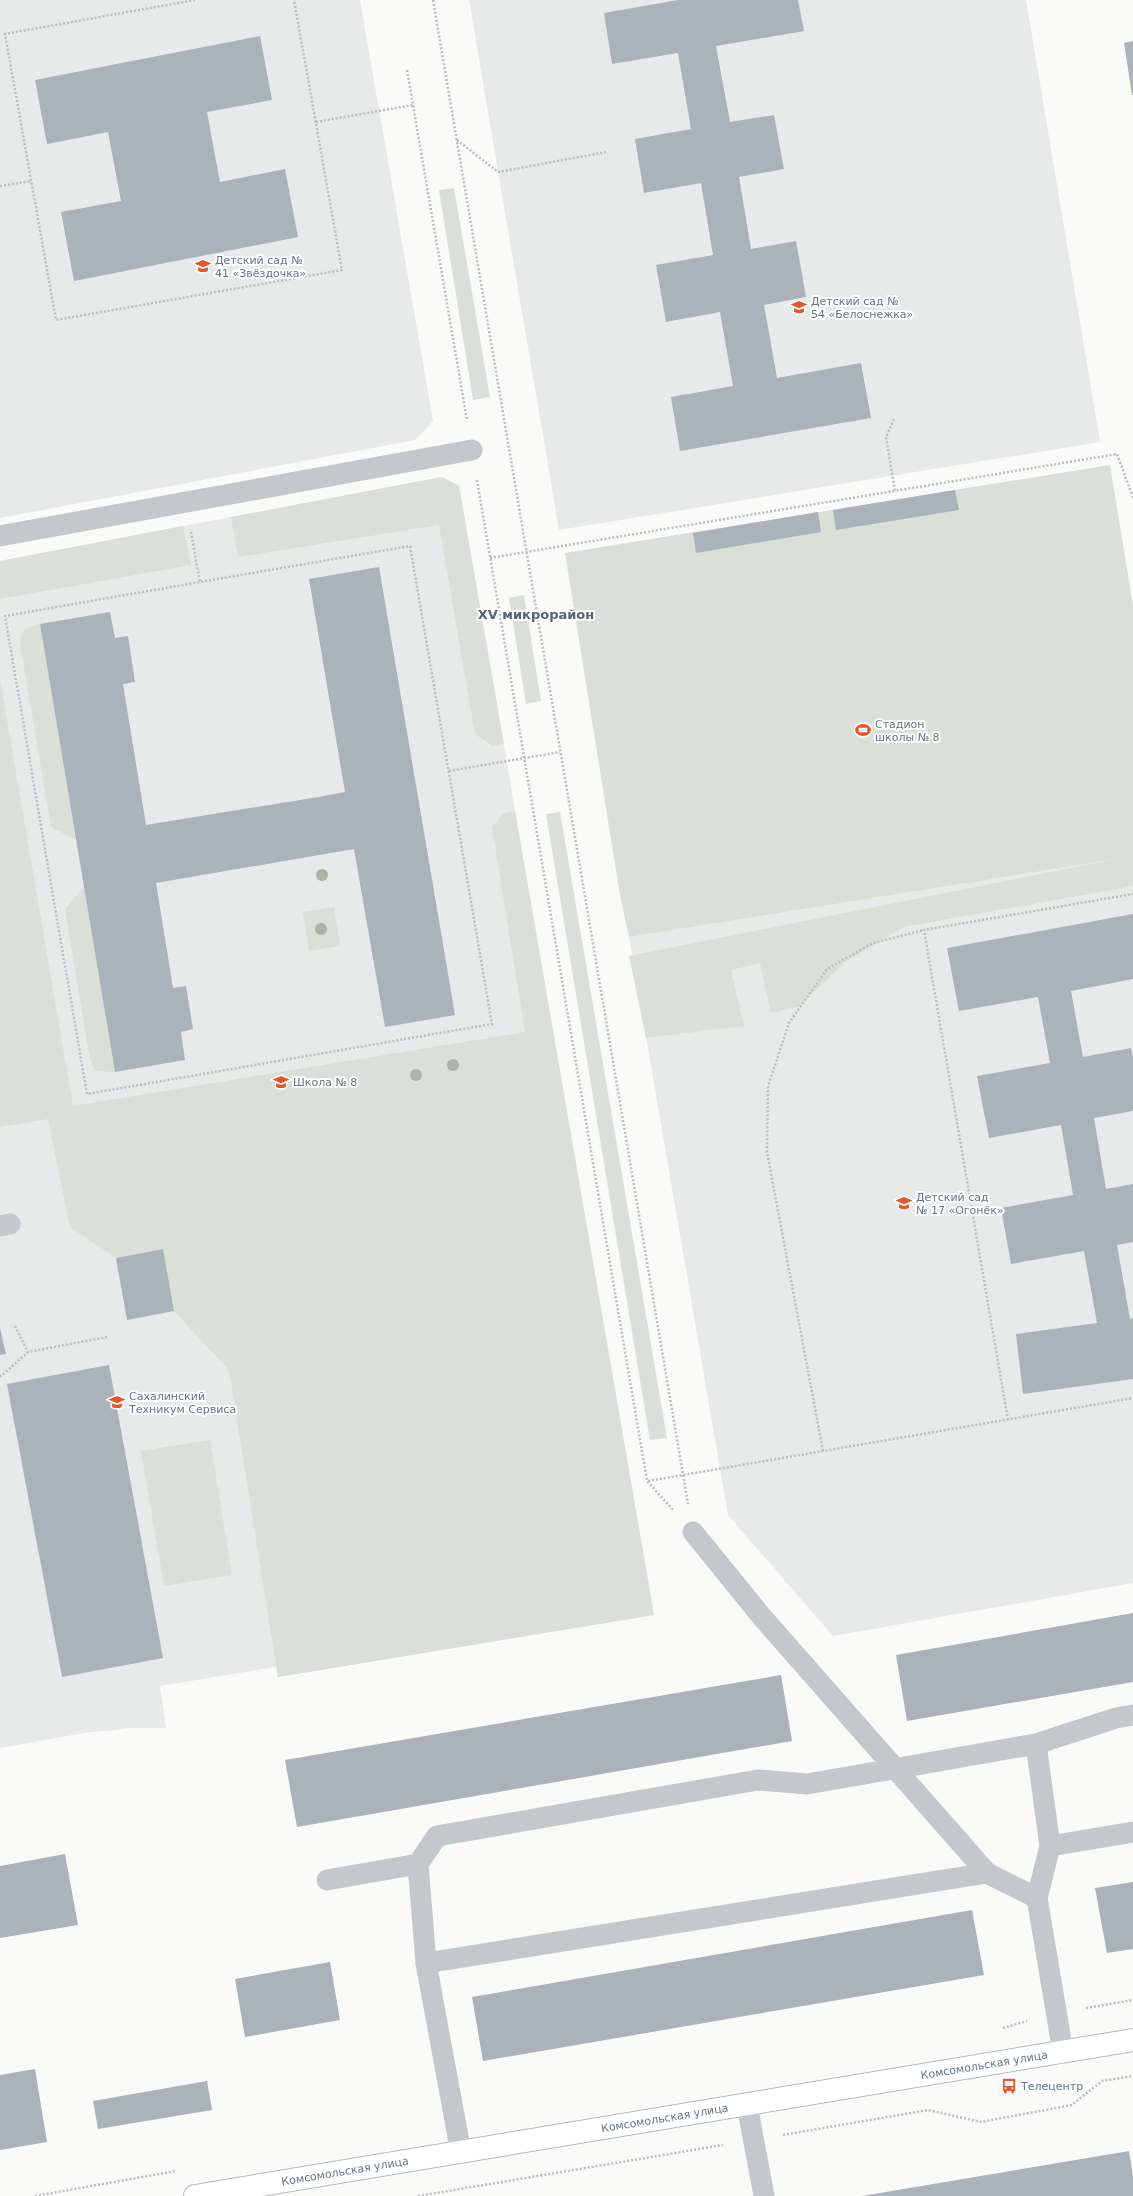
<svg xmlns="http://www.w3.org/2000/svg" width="1133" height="2196" viewBox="0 0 1133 2196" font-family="'DejaVu Sans',sans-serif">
<rect width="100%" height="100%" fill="#fafaf8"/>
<g fill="#e8e9e9">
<path d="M0 0H360L433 421 415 440 0 518Z"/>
<path d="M469 0H1026L1100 442 559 530Z"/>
<path d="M442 477 459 486 654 1615 278 1677 276 1667 160 1686 166 1728H131L84 1733 0 1748V561Z"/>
<path d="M1133 856V1583L833 1636 728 1515 629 937Z"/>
</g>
<g fill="#dadfd7">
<path d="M454 188 490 397 473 400 439 190Z"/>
<path d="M1110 465 1133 605V886L904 927 845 962 798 1007 771 1013 760 963 731 970 744 1026 646 1038 629 956 1116 859 629 937 620 895 565 553Z"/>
<path d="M442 477 459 486 504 744 492 746 475 734 439 525 238 557 231 517Z"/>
<path d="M183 526 191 565 0 599V561Z"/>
<path d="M524 595 541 701 526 704 509 598Z"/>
<path d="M40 624 76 840 51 827 20 643 23 631 34 625Z"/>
<path d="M0 679 73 1106 525 1032 492 827 503 814 515 811 654 1615 278 1677 229 1370 174 1311 163 1249 116 1258 70 1227 48 1119 0 1127Z"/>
<path d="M560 812 667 1438 650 1440 546 814Z"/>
<path d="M84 887 115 1072 96 1071 90 1060 65 909Z"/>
<path d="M334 907 340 946 309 951 303 912Z"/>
<path d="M210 1440 232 1575 164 1586 141 1451Z"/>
</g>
<g fill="#aab3b9">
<path d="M678 0H798L804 31 716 46 730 122 774 115 784 169 739 177 751 249 796 241 806 297 764 305 777 378 861 363 871 418 680 451 671 397 733 386 720 312 666 322 656 265 713 255 701 183 644 193 635 139 691 129 678 53 612 64 604 13Z"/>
<path d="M260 36 272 100 207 112 220 182 285 169 298 237 74 281 61 212 121 201 108 132 47 144 35 80Z"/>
<path d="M1133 41V95H1132L1124 43Z"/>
<path d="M955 490 959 510 836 530 833 510Z"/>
<path d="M818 512 821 532 696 553 693 533Z"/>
<path d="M379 567 455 1015 385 1027 354 849 156 883 173 988 186 986 193 1029 181 1032 185 1060 115 1072 40 624 110 612 115 638 128 636 135 682 123 684 146 825 318 797 345 792 309 579Z"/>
<path d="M1133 914V979L1071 991 1083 1057 1131 1048 1133 1057V1111L1094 1118 1106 1189 1133 1184V1242L1117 1245 1130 1319 1133 1318V1379L1023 1394 1016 1334 1097 1323 1084 1251 1011 1264 1001 1208 1073 1195 1061 1125 989 1138 977 1076 1050 1063 1038 997 959 1011 947 948Z"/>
<path d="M163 1249 174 1311 127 1320 116 1258Z"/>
<path d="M0 1328 6 1354 0 1355Z"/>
<path d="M109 1365 163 1658 62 1677 7 1384Z"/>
<path d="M1133 1613V1682L907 1721 896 1655Z"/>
<path d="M781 1675 792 1741 297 1827 285 1760Z"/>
<path d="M65 1854 78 1925 0 1938V1866Z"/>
<path d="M1133 1882V1949L1107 1953 1095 1888Z"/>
<path d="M972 1910 984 1975 483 2061 472 1997Z"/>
<path d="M330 1962 340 2020 245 2037 235 1979Z"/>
<path d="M35 2069 47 2142 0 2150V2075Z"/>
<path d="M207 2081 212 2110 98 2129 93 2101Z"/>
<path d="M1129 2151 1133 2176V2196H862Z"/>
</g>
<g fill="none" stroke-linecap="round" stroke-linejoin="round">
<defs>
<g id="primary">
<path id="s1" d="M195 2196 1133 2040"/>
</g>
</defs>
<use href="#primary" stroke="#b5babe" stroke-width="24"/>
<g stroke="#bbbfc2" stroke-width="2.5" stroke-dasharray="2 2" stroke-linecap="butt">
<path d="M195 0 5 34 56 320 342 270 294 0"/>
<path d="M433 0 688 1504"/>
<path d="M407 70 467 420"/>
<path d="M316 122 413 105"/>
<path d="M457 140 498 172 606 152"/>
<path d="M0 186 31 181"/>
<path d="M894 419 886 437 895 491"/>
<path d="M477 480 647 1481 674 1511"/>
<path d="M191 532 200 582 410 546 492 1024 87 1094 5 616 200 582"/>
<path d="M490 558 1117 454 1133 498"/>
<path d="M449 771 560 752"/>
<path d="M15 1326 28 1352"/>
<path d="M0 1377 28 1352 107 1337"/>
<path d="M1008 1420 924 930 1133 894"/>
<path d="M823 1451 767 1152 768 1086 789 1023 827 969 873 943 924 930"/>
<path d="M648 1481 1133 1398"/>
<path d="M1086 2008 1133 2000"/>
<path d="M1003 2028 1027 2021"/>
<path d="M783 2135 928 2110 981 2122 1072 2105 1102 2081 1133 2076"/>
<path d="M35 2196 176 2171"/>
<path d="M418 2196 723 2145"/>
</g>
<g stroke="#c3c8cc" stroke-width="21">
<path d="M0 536 472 450"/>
<path d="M0 1226 10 1224"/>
<path d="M693 1532 762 1617 987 1873 1037 1898"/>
<path d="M1050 1846 1036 1744 1116 1718 1133 1715"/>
<path d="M327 1880 418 1864"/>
<path d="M426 1963 418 1864 437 1836 758 1780 807 1784 1036 1744"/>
<path d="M1063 2052 1037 1898 1050 1846 1133 1832"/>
<path d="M747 2105 764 2196"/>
<path d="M461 2153 426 1963 987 1873"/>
</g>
<use href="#primary" stroke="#fff" stroke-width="22"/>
</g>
<g fill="#aab4a7">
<circle cx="322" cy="875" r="6"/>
<circle cx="321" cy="929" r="6"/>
<circle cx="453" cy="1065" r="6"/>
<circle cx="416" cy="1075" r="6"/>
</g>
<defs>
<symbol id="school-bare" viewBox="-9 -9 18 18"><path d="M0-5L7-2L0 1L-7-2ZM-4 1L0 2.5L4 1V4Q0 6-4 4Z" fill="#e4572e" stroke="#fff" stroke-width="2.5" paint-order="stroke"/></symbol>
<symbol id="stadium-bare" viewBox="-9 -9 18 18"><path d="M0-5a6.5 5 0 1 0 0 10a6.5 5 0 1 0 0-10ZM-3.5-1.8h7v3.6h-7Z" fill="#e4572e" stroke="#fff" stroke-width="2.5" paint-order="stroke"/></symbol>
<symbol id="university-bare" viewBox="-9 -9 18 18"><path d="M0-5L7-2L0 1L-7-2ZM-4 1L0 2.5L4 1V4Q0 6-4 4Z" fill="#e4572e" stroke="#fff" stroke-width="2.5" paint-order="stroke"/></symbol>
<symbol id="bus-bare" viewBox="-9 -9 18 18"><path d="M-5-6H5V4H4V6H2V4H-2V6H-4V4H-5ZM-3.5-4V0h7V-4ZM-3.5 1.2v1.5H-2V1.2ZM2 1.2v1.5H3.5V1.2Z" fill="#e4572e" stroke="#fff" stroke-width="2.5" paint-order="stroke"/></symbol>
</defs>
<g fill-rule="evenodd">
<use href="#school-bare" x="192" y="255" width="22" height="22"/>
<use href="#school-bare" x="788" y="296" width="22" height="22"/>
<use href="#stadium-bare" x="852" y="719" width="22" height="22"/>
<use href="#school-bare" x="270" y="1071" width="22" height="22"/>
<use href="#school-bare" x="893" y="1192" width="22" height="22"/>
<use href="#university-bare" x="106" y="1391" width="22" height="22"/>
<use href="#bus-bare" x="998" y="2075" width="22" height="22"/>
</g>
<g text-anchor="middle" stroke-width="4" stroke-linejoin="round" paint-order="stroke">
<g font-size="11" fill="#657683" stroke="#fff" text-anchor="start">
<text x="215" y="264">Детский сад №<tspan x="215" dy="13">41 «Звёздочка»</tspan></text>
<text x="811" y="305">Детский сад №<tspan x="811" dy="13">54 «Белоснежка»</tspan></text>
<text x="875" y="728">Стадион<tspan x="875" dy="13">школы № 8</tspan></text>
<text x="293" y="1086">Школа № 8</text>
<text x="916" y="1201">Детский сад<tspan x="916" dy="13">№ 17 «Огонёк»</tspan></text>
<text x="129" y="1400">Сахалинский<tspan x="129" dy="13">Техникум Сервиса</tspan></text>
<text x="1021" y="2090">Телецентр</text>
</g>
<g font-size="11" fill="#657683" stroke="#fff">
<text dy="4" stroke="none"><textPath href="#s1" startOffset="800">Комсомольская улица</textPath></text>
<text dy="4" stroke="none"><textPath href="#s1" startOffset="476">Комсомольская улица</textPath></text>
<text dy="4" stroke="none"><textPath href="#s1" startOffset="152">Комсомольская улица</textPath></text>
</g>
<g font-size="13" font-weight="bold" fill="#57646e" stroke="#fff">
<text x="536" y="619">XV микрорайон</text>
</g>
</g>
</svg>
